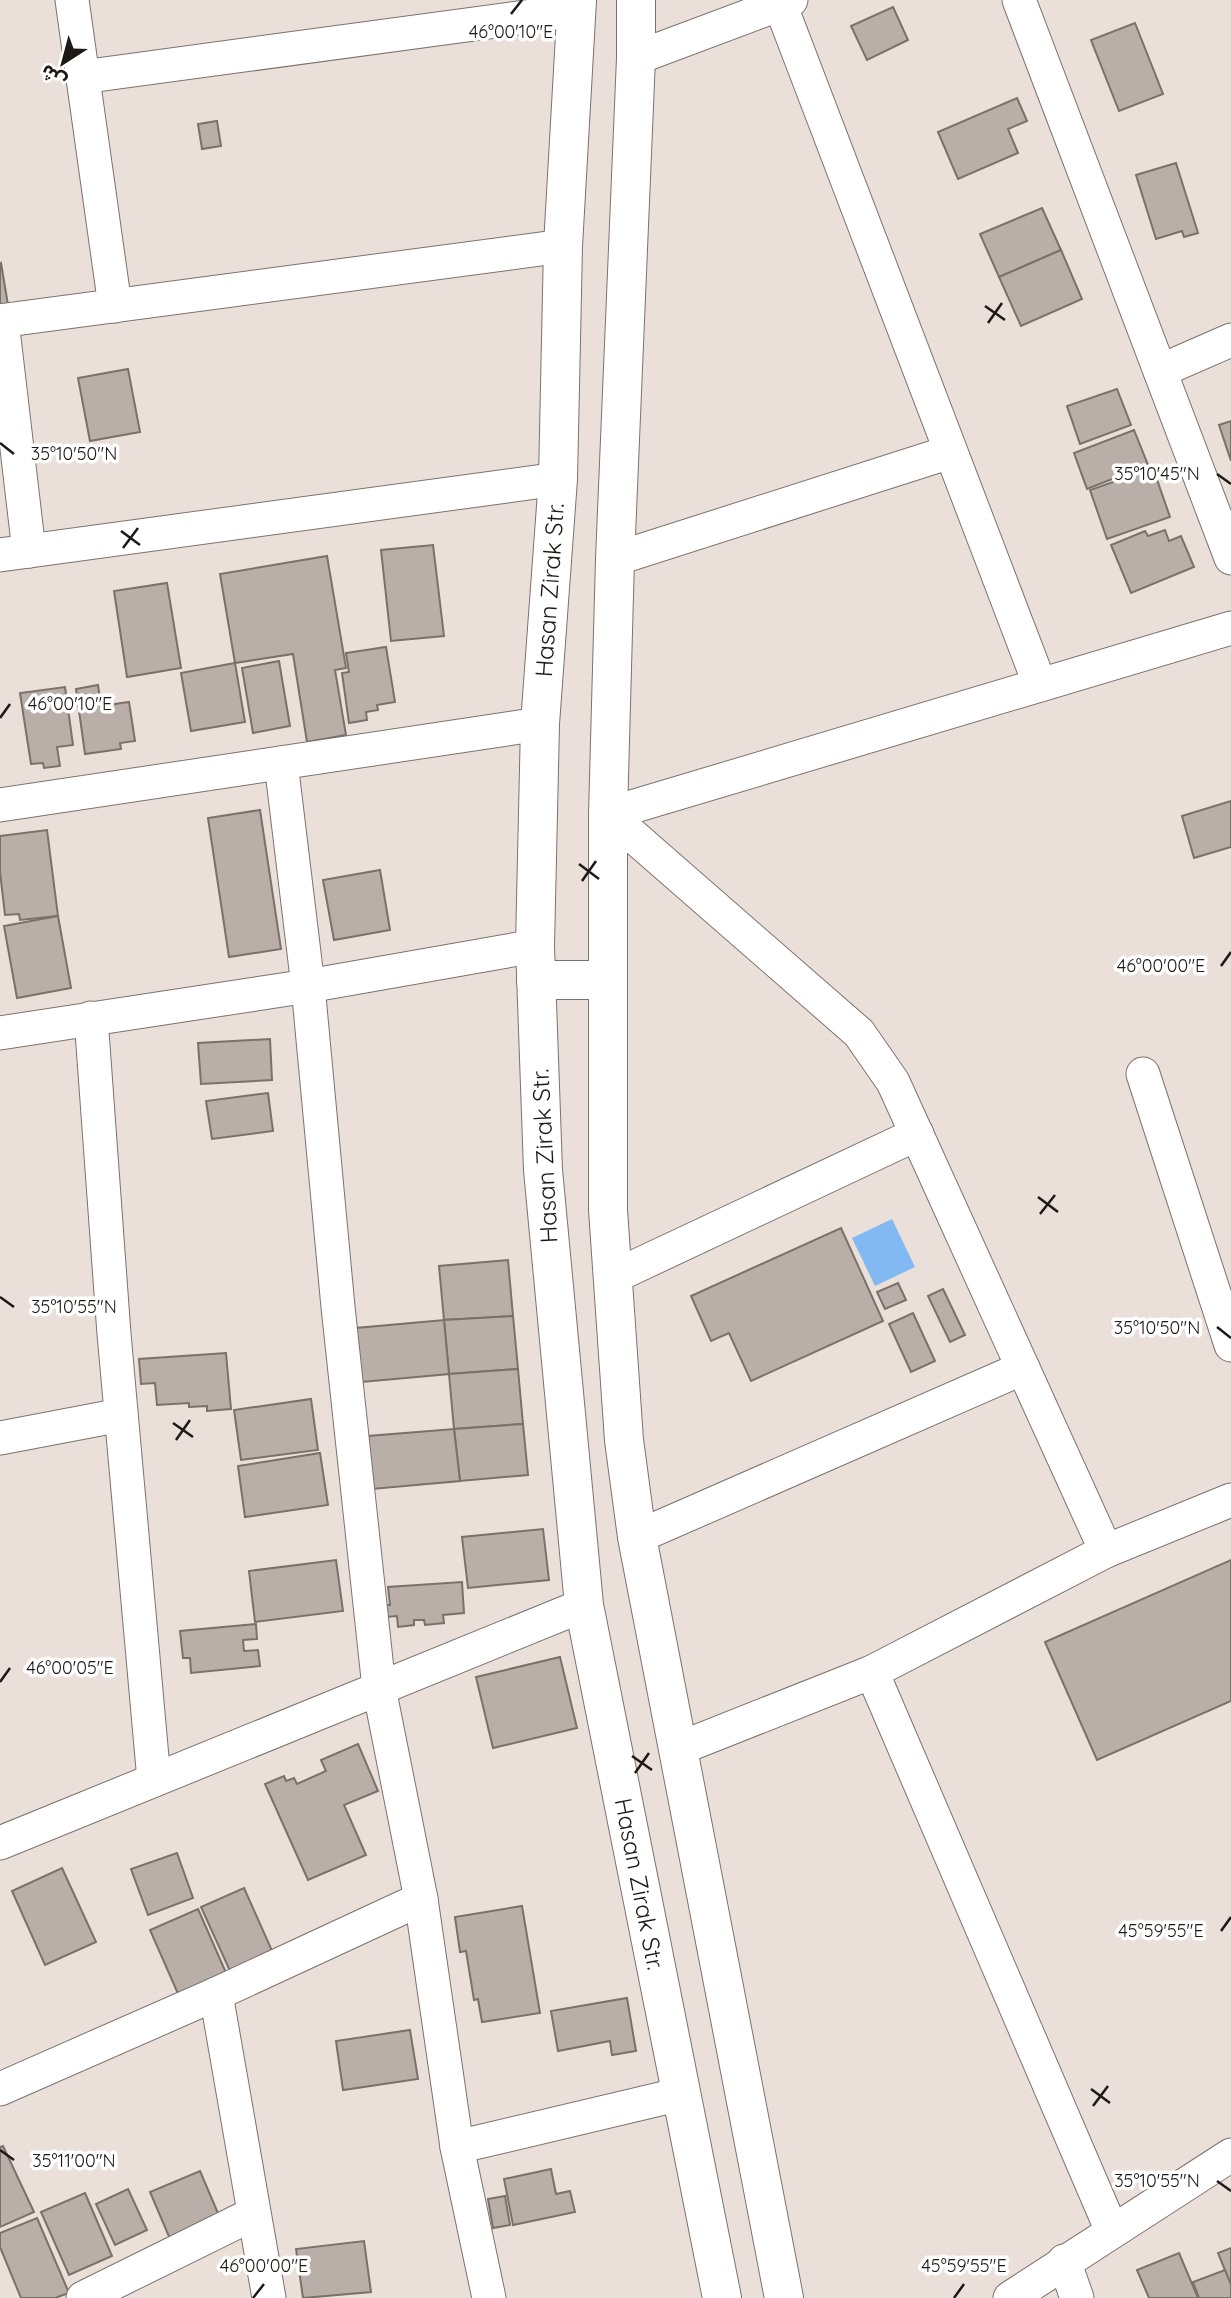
<svg xmlns="http://www.w3.org/2000/svg" width="1231" height="2298" viewBox="0 0 1231 2298" font-family="Quicksand,'Noto Sans Arabic',sans-serif">
<rect width="100%" height="100%" fill="#ebe0d9"/>
<path fill="#82b9f3" d="M892 1219 915 1267 875 1286 852 1238Z"/>
<g fill="#baafa8" stroke="#7a716a" stroke-width="2">
<path d="M893 7 908 40 867 60 851 26Z"/>
<path d="M1135 23 1163 94 1119 111 1091 40Z"/>
<path d="M1017 98 1027 121 1008 129 1018 153 958 179 938 132Z"/>
<path d="M217 121 221 146 202 149 198 124Z"/>
<path d="M1176 163 1198 233 1184 237 1182 231 1156 239 1136 175Z"/>
<path d="M1042 208 1061 250 999 277 980 234Z"/>
<path d="M1061 250 1082 299 1021 326 999 277Z"/>
<path d="M1 263 9 311 0 313V264Z"/>
<path d="M128 369 140 432 90 441 78 378Z"/>
<path d="M1117 389 1131 425 1080 444 1067 406Z"/>
<path d="M1231 421V461L1219 425Z"/>
<path d="M1134 430 1148 465 1087 489 1074 453Z"/>
<path d="M1153 468 1170 517 1107 539 1090 490Z"/>
<path d="M1165 530 1169 541 1181 536 1194 567 1131 593 1111 545 1145 531 1148 536Z"/>
<path d="M433 545 444 636 391 641 381 550Z"/>
<path d="M327 556 346 668 335 670 346 735 307 742 293 654 235 663 220 574Z"/>
<path d="M167 583 181 668 127 677 114 591Z"/>
<path d="M386 647 395 702 377 705 378 710 366 712 367 720 349 723 342 673 349 672 346 653Z"/>
<path d="M279 661 290 726 253 733 242 668Z"/>
<path d="M235 663 245 722 191 731 181 673Z"/>
<path d="M98 685 101 706 129 702 135 741 120 743 121 749 85 754 76 689Z"/>
<path d="M65 687 73 745 57 747 60 766 44 768 43 763 31 764 20 693Z"/>
<path d="M1231 801V847L1194 858 1182 816Z"/>
<path d="M260 810 281 949 229 957 208 818Z"/>
<path d="M47 830 58 916 20 920 19 914 5 915 0 872V836Z"/>
<path d="M380 870 390 930 334 940 323 880Z"/>
<path d="M58 916 71 988 17 998 4 926Z"/>
<path d="M270 1039 272 1080 201 1084 198 1043Z"/>
<path d="M268 1093 273 1131 212 1139 206 1101Z"/>
<path d="M841 1228 883 1321 751 1381 729 1333 711 1341 691 1296Z"/>
<path d="M508 1260 513 1316 444 1320 439 1266Z"/>
<path d="M898 1283 906 1300 885 1309 877 1292Z"/>
<path d="M943 1289 965 1335 950 1342 928 1296Z"/>
<path d="M913 1313 935 1361 911 1372 889 1324Z"/>
<path d="M513 1316 518 1369 449 1374 444 1320Z"/>
<path d="M444 1320 449 1374 362 1382 356 1328Z"/>
<path d="M226 1353 231 1409 207 1411V1406L189 1407V1403L157 1405 155 1383 141 1384 139 1359Z"/>
<path d="M518 1369 523 1424 454 1429 449 1374Z"/>
<path d="M311 1399 318 1450 241 1460 234 1410Z"/>
<path d="M523 1424 528 1475 460 1481 454 1429Z"/>
<path d="M454 1429 460 1481 372 1489 368 1436Z"/>
<path d="M320 1453 328 1505 245 1517 238 1466Z"/>
<path d="M543 1529 549 1580 468 1588 462 1537Z"/>
<path d="M336 1560 343 1611 255 1622 249 1571Z"/>
<path d="M1231 1560V1701L1097 1760 1045 1642Z"/>
<path d="M462 1582 464 1613 443 1615 444 1623 425 1625 424 1620H414V1625L398 1627 397 1616 386 1617 385 1605H390L388 1587Z"/>
<path d="M256 1624 257 1639 243 1640 244 1651 258 1650 260 1666 191 1673 190 1658H183L180 1631Z"/>
<path d="M560 1657 577 1728 493 1748 476 1677Z"/>
<path d="M358 1744 378 1791 344 1805 366 1855 308 1880 265 1784 284 1776 286 1781 294 1778 297 1784 326 1771 321 1760Z"/>
<path d="M177 1853 193 1898 148 1915 131 1869Z"/>
<path d="M62 1868 96 1942 45 1965 12 1891Z"/>
<path d="M244 1888 273 1953 230 1971 201 1907Z"/>
<path d="M522 1906 540 2013 482 2022 478 1999 474 2000 466 1951 460 1952 455 1917Z"/>
<path d="M198 1909 227 1975 179 1996 150 1930Z"/>
<path d="M627 1998 636 2051 612 2055 610 2041 558 2051 551 2011Z"/>
<path d="M410 2030 418 2079 343 2090 336 2041Z"/>
<path d="M3 2146 34 2212 0 2227V2147Z"/>
<path d="M551 2169 556 2194 570 2191 575 2212 513 2225 504 2179Z"/>
<path d="M200 2171 223 2225 173 2246 150 2192Z"/>
<path d="M128 2189 147 2230 115 2245 96 2204Z"/>
<path d="M85 2193 112 2256 69 2275 41 2212Z"/>
<path d="M505 2196 510 2225 493 2228 488 2199Z"/>
<path d="M37 2218 69 2293 55 2298H21L0 2247V2233Z"/>
<path d="M364 2241 371 2292 303 2298 296 2249Z"/>
<path d="M1231 2248V2285L1218 2253Z"/>
<path d="M1179 2253 1198 2298H1149L1137 2270Z"/>
<path d="M1225 2270 1231 2285V2298H1199L1193 2282Z"/>
</g>
<g fill="none" stroke-linecap="round" stroke-linejoin="round">
<defs>
<g id="minor">
<path d="M72 0 115 306"/>
<path d="M1019 0 1231 558"/>
<path d="M780 4 1040 685"/>
<path d="M636 58 791 0"/>
<path d="M82 77 577 10"/>
<path d="M0 321 563 246"/>
<path d="M2 321 29 551"/>
<path d="M1160 371 1231 340"/>
<path d="M0 555 558 479"/>
<path d="M615 559 950 452"/>
<path d="M281 763 308 986 338 1307 379 1688 421 1899 457 2147 489 2298"/>
<path d="M0 805 540 724"/>
<path d="M608 814 859 1033 893 1082 1106 1551"/>
<path d="M608 814 1231 628"/>
<path d="M91 1018 114 1334 154 1780"/>
<path d="M0 1033 308 986 535 946"/>
<path d="M1143 1074 1231 1345"/>
<path d="M613 1277 917 1134"/>
<path d="M0 1438 121 1415"/>
<path d="M637 1537 1023 1368"/>
<path d="M872 1672 1112 2231"/>
<path d="M678 1749 872 1672 1106 1551 1231 1500"/>
<path d="M0 1843 584 1605"/>
<path d="M216 1994 269 2298"/>
<path d="M0 2089 216 1994 421 1899"/>
<path d="M457 2147 681 2094"/>
<path d="M1064 2261 1077 2298"/>
<path d="M83 2298 253 2214"/>
<path d="M1010 2298 1231 2155"/>
</g>
<g id="secondary">
<path d="M577 0 563 246 558 479 540 724 535 946 543 1170 584 1605 722 2298"/>
<path d="M636 0V58L615 559 608 814V1210L624 1440 637 1537 784 2298"/>
<path d="M536 980H608"/>
</g>
</defs>
<use href="#minor" stroke="#7c726c" stroke-width="35"/>
<use href="#secondary" stroke="#7c726c" stroke-width="40"/>
<use href="#minor" stroke="#fff" stroke-width="33"/>
<use href="#secondary" stroke="#fff" stroke-width="38"/>
</g>
<path fill="none" stroke="#1d1916" stroke-width="2.5" d="M511 14 522 0M985 306 1005 320M988 323 1002 303M0 443 14 454M1217 474 1231 484M121 531 140 545M123 548 138 528M0 718 10 704M579 864 599 879M582 881 596 861M1221 966 1231 952M1038 1197 1058 1212M1040 1214 1055 1195M0 1297 14 1307M1217 1327 1231 1338M173 1423 193 1437M176 1440 190 1420M0 1682 10 1668M632 1756 652 1770M635 1773 649 1753M1221 1931 1231 1917M1091 2089 1110 2103M1093 2106 1108 2086M0 2150 14 2160M1217 2181 1231 2191M253 2298 264 2284M954 2298 964 2284"/>
<g text-anchor="middle" stroke-width="7" stroke-linejoin="round" paint-order="stroke">
<g font-size="24" fill="#1d1916" stroke="#fff">
<text transform="translate(550 590) rotate(-86)" y="8">Hasan Zirak Str.</text>
<text transform="translate(545 1156) rotate(-93)" y="8">Hasan Zirak Str.</text>
<text transform="translate(639 1884) rotate(79)" y="8">Hasan Zirak Str.</text>
</g>
</g>
<g font-size="18" text-anchor="middle" fill="#1d1916" stroke="#fff" stroke-width="7" stroke-linejoin="round" paint-order="stroke">
<text x="511" y="38">46°00'10"E</text>
<text x="74" y="460">35°10'50"N</text>
<text x="1157" y="480">35°10'45"N</text>
<text x="70" y="710">46°00'10"E</text>
<text x="1161" y="972">46°00'00"E</text>
<text x="74" y="1313">35°10'55"N</text>
<text x="1157" y="1334">35°10'50"N</text>
<text x="70" y="1674">46°00'05"E</text>
<text x="1161" y="1937">45°59'55"E</text>
<text x="74" y="2167">35°11'00"N</text>
<text x="1157" y="2187">35°10'55"N</text>
<text x="264" y="2272">46°00'00"E</text>
<text x="964" y="2272">45°59'55"E</text>
</g>
<g transform="translate(63 63) rotate(216)" stroke="#ffffff" stroke-width="5" paint-order="stroke">
<path d="M0-5L12 26L0 18L-12 26Z" fill="#1d1916"/>
<text y="-10" font-size="19" font-weight="bold" text-anchor="middle" fill="#1d1916">ش</text>
</g>
</svg>
